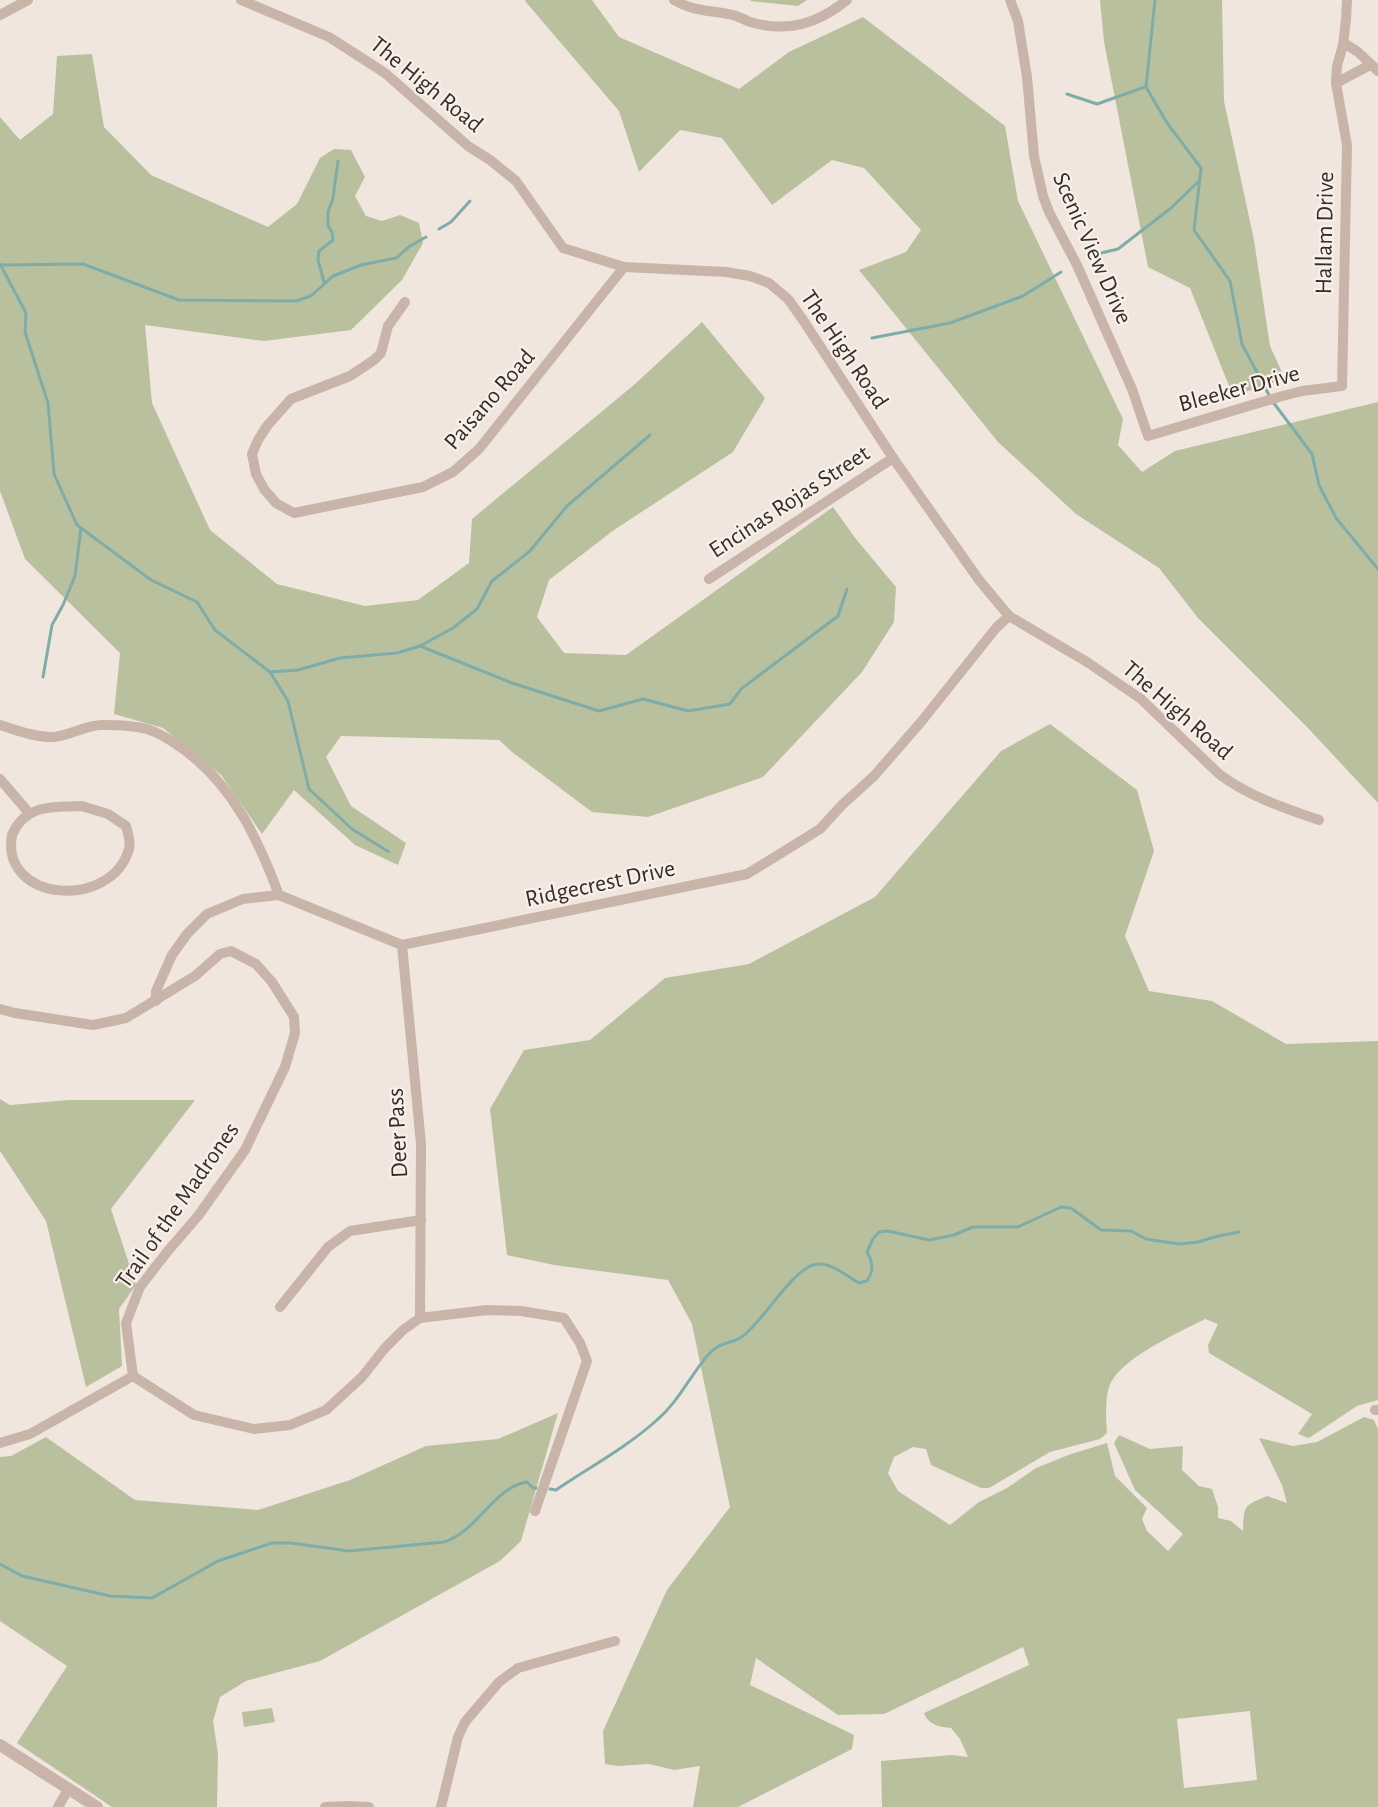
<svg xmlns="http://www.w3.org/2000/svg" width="1378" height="1807" viewBox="0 0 1378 1807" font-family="'Alegreya Sans',sans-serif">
<rect width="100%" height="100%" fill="#f1e6de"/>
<g fill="#b9c09e" fill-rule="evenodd">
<path d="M526 0H592L619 37 739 89 789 52 863 17 1005 126 1018 201 1123 419 1118 445 1142 472 1175 451 1378 402V803L1306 726 1198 618 1159 568 1076 514 998 442 859 270 906 252 921 230 864 168 832 160 772 205 722 138 680 130 639 172 619 111 525 1Z"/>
<path d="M751 0H807L798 6 750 1Z"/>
<path d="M1100 0H1222L1224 101 1254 240 1270 346 1285 379 1233 396 1190 288 1148 267 1104 42Z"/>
<path d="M92 54 104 127 151 175 268 227 297 204 320 158 334 149 351 150 365 177 355 196 366 216 382 221 400 215 419 223 423 243 402 280 351 330 264 341 145 325 152 403 210 530 277 584 365 606 418 600 469 563 472 519 635 384 702 322 765 398 733 452 614 530 549 580 537 617 564 653 626 655 833 507 856 539 896 587 894 622 862 672 763 777 648 817 592 812 512 752 499 740 341 736 326 757 351 806 406 843 398 865 355 845 294 790 262 834 221 775 163 728 114 714 120 653 25 559 0 491V117L20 140 53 114 57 56Z"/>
<path d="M1050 724 1137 790 1154 851 1125 936 1149 991 1212 1001 1286 1044 1378 1041V1400L1357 1406 1309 1438 1298 1434 1312 1414 1209 1353 1208 1345 1218 1324 1205 1319C1178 1333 1130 1354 1113 1379 1104 1391 1106 1419 1107 1433L1100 1439 1050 1452 989 1488H981L931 1465 926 1449 913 1447 894 1457 888 1473 898 1491 950 1525 979 1502 1007 1488 1036 1468 1071 1454 1107 1443 1115 1476 1147 1508 1142 1519 1147 1531 1168 1551 1183 1534 1135 1490 1114 1443 1119 1435 1150 1449 1183 1446 1182 1470 1199 1486 1212 1489 1218 1507V1518L1231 1521 1243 1531C1244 1506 1243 1506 1267 1496L1287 1503 1282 1485 1259 1438 1293 1446 1317 1442 1364 1417 1374 1420 1378 1429V1807H882L881 1761 952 1755 968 1757 960 1739 951 1728C940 1727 928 1725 924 1713L1029 1665 1023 1647 884 1714 838 1715 756 1658 750 1685 854 1735 852 1749 738 1807H693L700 1766 674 1770 649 1764 618 1766 605 1764 603 1731 667 1590 730 1507 692 1324 668 1280 554 1265 507 1255 490 1109 524 1050 590 1040 665 978 749 964 875 897 1001 751ZM1250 1711 1257 1780 1184 1788 1177 1719Z"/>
<path d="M0 1099 10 1105 69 1100H195L111 1209 136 1285 119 1309 122 1366 86 1387 46 1221 0 1151Z"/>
<path d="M558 1413 521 1541 500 1561 320 1661 246 1681 220 1697 213 1721 218 1754 217 1807H112L17 1743 67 1666 0 1621V1457L11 1456 46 1437 135 1500 258 1510 350 1480 426 1446 498 1439Z"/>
<path d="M272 1708 275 1722 244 1727 242 1712Z"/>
</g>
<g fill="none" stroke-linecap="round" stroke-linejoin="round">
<g stroke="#7eada9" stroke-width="3">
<path d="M1155 0 1146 87 1167 123 1201 168 1194 230 1230 281 1242 344 1270 397"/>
<path d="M1067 94 1097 104 1145 87"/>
<path d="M439 229 451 222 470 201"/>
<path d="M1093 258 1101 253 1118 249 1171 208 1200 180"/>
<path d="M0 264 26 313 25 332 48 403 54 474 77 525 151 580 197 602 215 630 270 672 288 701 309 789 352 829 389 852"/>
<path d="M1 265 83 264 179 300 296 301 311 296 333 276 361 265 396 258 410 246 426 237"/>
<path d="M324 282 318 260 319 251 333 240 332 232 328 226V212L333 198 338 161"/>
<path d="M872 338 950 323 1023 296 1061 272"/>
<path d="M1273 402 1312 454 1319 485 1336 518 1378 569"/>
<path d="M420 646 453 628 477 609 492 581 530 551 567 506 650 435"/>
<path d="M270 672 298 670 340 658 397 653 420 646 512 683 599 711 643 699 688 711 730 704 741 689 838 616 847 589"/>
<path d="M43 677 52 625 63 605 75 576 81 528"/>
<path d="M550 1489 556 1490C590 1467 627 1447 657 1420 678 1402 690 1376 708 1355 721 1340 731 1345 743 1336 764 1320 790 1273 813 1265 828 1260 847 1276 859 1283L867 1281C874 1271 873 1263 867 1252L873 1239 879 1232 888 1231 929 1240 954 1235 973 1227H1018L1061 1207 1071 1208 1101 1230 1131 1231 1146 1239 1179 1244 1198 1242 1218 1236 1239 1232"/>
<path d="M0 1564 22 1576 110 1596 152 1598 218 1561 272 1543H291L349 1551 444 1542C477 1532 494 1487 527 1482L533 1488H536"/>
</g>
<g stroke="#c9b4aa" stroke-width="10">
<path d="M241 0 329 37 385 73 468 146 490 160 516 181 563 248 624 267 726 272 750 276 769 283 788 299 803 320 893 458 979 580 1009 616 1087 662 1141 699 1219 774C1248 796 1284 808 1319 820"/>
<path d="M674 0C692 11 708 10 728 14 736 15 743 19 750 22 788 33 817 24 847 0"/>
<path d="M1010 0 1018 21 1027 77 1034 156 1043 196 1049 212 1077 265 1107 333 1132 389 1148 436 1279 397 1302 391 1342 386 1347 145 1336 83 1337 66 1343 45 1346 20 1347 0"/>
<path d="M0 15 28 0"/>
<path d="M1344 43 1358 52 1378 71"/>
<path d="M1336 83 1370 65"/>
<path d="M405 302 388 326 381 353 374 360 350 376 291 399 267 426 258 440 252 454 256 474 264 489 276 503 294 513 423 487 453 472 479 449 624 267"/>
<path d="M709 579 893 458"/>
<path d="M0 725C15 730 37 738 53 737 70 736 85 725 102 725 114 725 136 726 147 729 160 733 172 741 183 749 233 785 258 839 279 895"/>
<path d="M0 779 29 813"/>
<path d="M82 806 108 814 126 826C128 833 131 842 129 849 111 911 0 902 12 835 25 804 53 807 82 806Z"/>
<path d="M402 945 421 1144 420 1318"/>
<path d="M156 1001V991L172 955 187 934 207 914 243 899 279 895 402 945 747 874 820 829 842 805 874 776 921 722 996 628 1009 616"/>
<path d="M0 1009 15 1013 93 1025 126 1018 195 976 220 954 231 951 256 964 272 982 294 1017 295 1033 285 1067 245 1150 198 1216 167 1252 140 1287 126 1323 133 1376"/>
<path d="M280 1307 328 1247 350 1231 421 1220"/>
<path d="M133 1376 194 1415 254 1429 290 1425 326 1410 362 1377 385 1348 403 1330 420 1318 487 1310 521 1311 564 1318 580 1343 587 1361 535 1511"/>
<path d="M1375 1410H1378"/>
<path d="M0 1443 30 1434 133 1376"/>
<path d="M58 1807 69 1788"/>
<path d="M325 1807 347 1806 369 1807"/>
<path d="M441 1807 458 1737 465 1722 499 1682 518 1668 615 1641"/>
</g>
<path stroke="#c9b4aa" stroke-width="12" d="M0 1745 97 1807"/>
</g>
<g text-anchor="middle" stroke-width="4.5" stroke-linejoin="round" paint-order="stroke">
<g font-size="24" fill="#372c29" stroke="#f9f0ea">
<text transform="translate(427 84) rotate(39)" y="8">The High Road</text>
<text transform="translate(1324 233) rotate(-89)" y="8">Hallam Drive</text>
<text transform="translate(1093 248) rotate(66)" y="8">Scenic View Drive</text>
<text transform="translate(845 349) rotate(56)" y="8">The High Road</text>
<text transform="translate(1239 388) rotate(-15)" y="8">Bleeker Drive</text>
<text transform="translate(489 399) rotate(-49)" y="8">Paisano Road</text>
<text transform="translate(789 501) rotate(-33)" y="8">Encinas Rojas Street</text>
<text transform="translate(1178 710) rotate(41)" y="8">The High Road</text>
<text transform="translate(600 883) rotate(-12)" y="8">Ridgecrest Drive</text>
<text transform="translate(397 1133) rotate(-93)" y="8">Deer Pass</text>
<text transform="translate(177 1205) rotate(-55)" y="8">Trail of the Madrones</text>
</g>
</g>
</svg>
